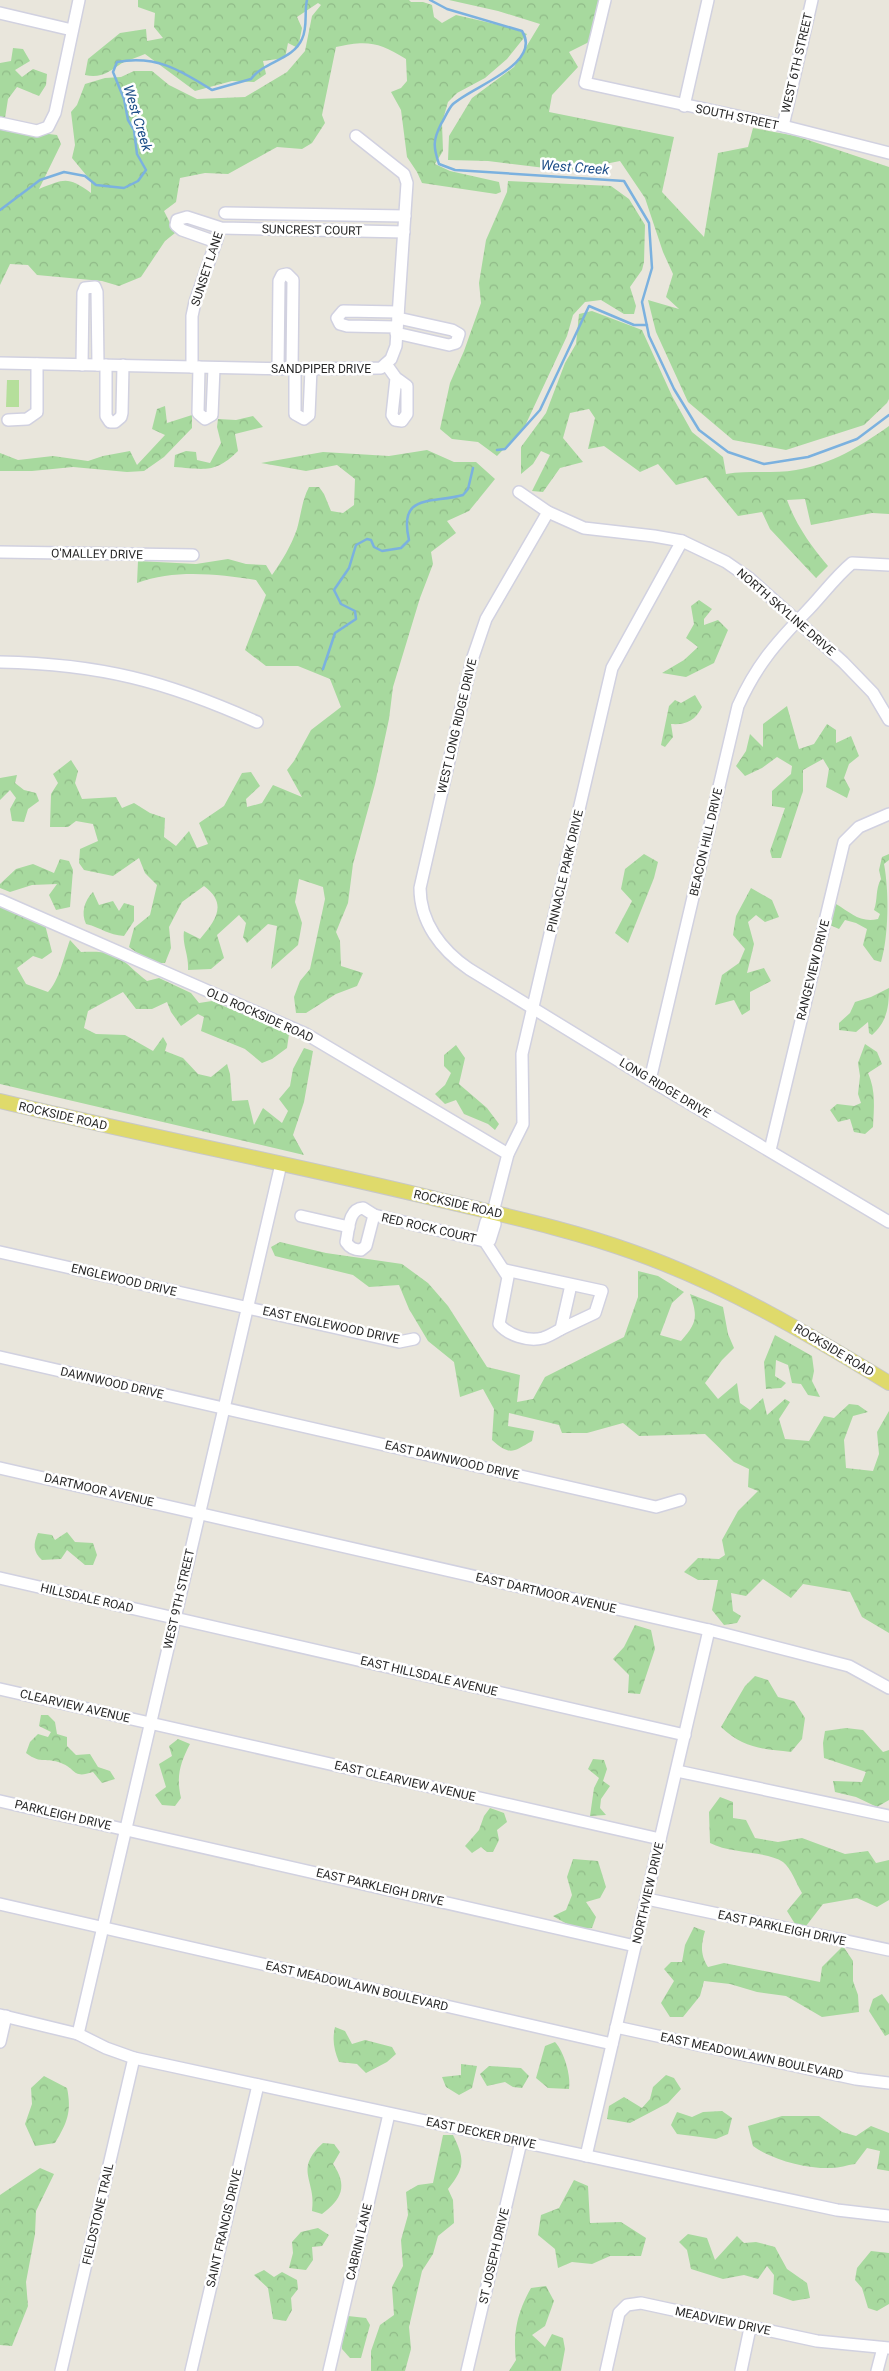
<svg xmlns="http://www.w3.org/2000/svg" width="889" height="2371" viewBox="0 0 889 2371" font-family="Roboto,sans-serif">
<defs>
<pattern id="forest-crowns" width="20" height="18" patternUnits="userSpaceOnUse" patternTransform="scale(1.25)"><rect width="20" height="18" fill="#a7d99e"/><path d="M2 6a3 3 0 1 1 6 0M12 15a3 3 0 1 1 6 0" fill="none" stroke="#90ba88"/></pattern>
</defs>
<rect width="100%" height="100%" fill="#e9e6dc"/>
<g fill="url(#forest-crowns)">
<path d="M138 0H409L411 2H423L432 5 434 17 442 23 456 15 508 27 527 34 507 59 485 78 457 93 448 102 442 123 443 151 435 164 450 171 499 182 501 192 496 194 422 183 417 172 407 157 401 110 391 92 401 88 407 81 406 59C379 42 367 40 336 47L322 115 325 123 312 143 302 149 277 147 228 174 205 173 180 178 176 202 164 211 175 233 165 241 141 277 119 286 102 281 37 275 28 265 10 264 0 285V128L57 135 61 144 39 189C65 179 67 176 91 193V181L72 158 75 145 71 112 77 105 85 84 105 78 121 77 134 71H152L169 85 197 99 245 97 287 72 305 51 312 16 321 5 318 3 297 17 302 28 298 48 288 43 285 58 263 61 266 74 254 82 232 81 195 91 145 54C138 57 129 60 122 63 110 71 101 79 85 75L88 59 120 33 146 29 147 41 163 38 154 27 155 13 138 7Z"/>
<path d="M449 0H599L589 42 569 52 578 67 552 95 549 112 674 137 662 192 704 237 718 153 748 147 753 128 796 136 889 167V399L887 403 864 425 786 450 733 440 688 402 656 332 648 300 679 309 666 297 673 274 663 252 645 198 620 161 570 171 488 161 448 160 449 136 472 98 514 67 540 24 498 11Z"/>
<path d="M13 48 23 49 30 61 15 70 22 77 33 69 47 74 46 85 39 96 17 87 8 99 5 118H0V63L11 61Z"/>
<path d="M508 181 611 186 629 199 645 225 644 262 642 270 630 287 636 306 634 314H624L601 300 585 302 573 315 567 336 524 428 497 456 478 442 452 439 440 429 450 383 464 351 481 303 479 283 486 240 507 192Z"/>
<path d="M592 311 642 330 672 396 692 432 723 457 726 474C749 470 773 474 796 470 832 464 859 447 889 426V514L872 513 811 525 805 499 787 500C796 525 811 546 828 566L816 578 770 529 762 512 738 516 706 477 676 485 658 464 640 472 604 446 588 449 595 418 589 409 570 413 563 438 583 462 560 468 543 492 532 491 550 455 541 451 533 464 521 474V447L546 413 565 363 576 344 579 314Z"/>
<path d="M165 406 167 423 192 415V428L164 457 144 471 127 472 73 467 32 471H0V453L18 460 53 456 88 461 103 456 130 451 137 465 165 435 152 429 157 409Z"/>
<path d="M253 416 263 427 235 434 238 451C215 474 204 469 174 467L175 455 186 451 196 452 197 460 210 463 221 443 217 427 218 419 236 420Z"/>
<path d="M427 450 454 462H476L495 479 469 511 447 521 456 533 431 552 433 564 420 598 393 687 389 719 375 784 353 864 348 903 336 932 340 941 341 966 363 973 357 986 336 994 306 1013H296L294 997 300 981 310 969 325 899 323 887 299 879 295 902 302 923 298 945 271 969 277 926 268 924 247 943 243 937 246 923 239 915 217 935 224 958 211 969 188 970C189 955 182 945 184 931L200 939C216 920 228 904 204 886L182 902 169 927 171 948 165 963H151L129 947 134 928 150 915 157 885 145 873 139 858 113 876 84 870 79 863 80 849 98 841 93 824 76 821 68 827H50L51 794 58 783 53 774 71 760 78 771 75 783 82 799 116 797 122 808 134 803 150 813 165 818 164 837 176 846 189 831 197 848 208 844 199 823 224 806 242 773 251 772 260 786 246 799 247 807 262 803 273 785 302 797 287 770 294 761 311 730 341 707 330 679 298 666H266L245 650 266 595 256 580C217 574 175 569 137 583L138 561 196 564 228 559 246 564 266 565 272 575C282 561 291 546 297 529 301 515 302 500 309 487H319L324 494 331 511 343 513 354 505 355 479 337 465 306 471 261 463 323 452 389 456Z"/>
<path d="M699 600 712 609 704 619V625L718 620 728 630 714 663 686 677 662 673 684 660 698 647 686 638 694 624 691 606Z"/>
<path d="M695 695 702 707C695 721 686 725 671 724L673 737 665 747 661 745 669 706 675 700 681 703Z"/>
<path d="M787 706 799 749 814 744 827 724 836 730V743L851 736 859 756 849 764 844 778 850 789 847 798 826 787 829 769 823 759 803 770V791L781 858H772L770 851 785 808 772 806V791L791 774 792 766 777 757 762 768 745 776 736 766 746 751 750 734 763 747V724Z"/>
<path d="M17 775 15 783 24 790 36 793 39 801 28 809 24 822 12 821 10 809 16 798 10 790 0 800V778Z"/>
<path d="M644 854 658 862 654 878 628 943 615 933 632 901 621 889 625 869Z"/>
<path d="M889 854V860L884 864C889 890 889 935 881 962L874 960 863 945 867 929 856 923 845 920 839 929 830 925V909L836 904C851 913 860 923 878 919L880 914 874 910C878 899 875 890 881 879L879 870 882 857Z"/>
<path d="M60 859 69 861 73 870 70 907 56 910 49 895 57 884 32 885 10 892 0 888V884L16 869 33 864 54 873Z"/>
<path d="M751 888 772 900 779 917 765 922 756 915 748 922 754 944 747 973 764 968 771 981 750 992V1010L742 1015 734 1000 715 1005 722 975 739 963 745 949 733 935 736 916Z"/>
<path d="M93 892 99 905 113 901 119 911 124 903 134 906V921L124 936C108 935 102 928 86 924 81 913 84 901 93 892Z"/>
<path d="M0 897 42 913 52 952 42 959 33 956 17 968 26 984 48 992C59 981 64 956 70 940L81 952C121 950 118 958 147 981L159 978 191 993 199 1003 212 1001 289 1034 287 1048 272 1059 262 1063 245 1049 201 1031 204 1017 198 1014 181 1026 171 1012 167 1002 152 1009H136L123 992 88 1011 84 1028 96 1034 125 1035 153 1051 163 1037 167 1044 165 1051 183 1058 198 1074 211 1077 227 1064 230 1074 232 1101 248 1100 254 1125 263 1108 282 1123 288 1111 279 1099 290 1086 293 1069 304 1048 313 1051 304 1102 293 1135 304 1155 0 1084Z"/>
<path d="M889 988C889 1007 887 1022 872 1035L869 1033 868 1022 856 1032 839 1030V1023L850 1013 855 1002 871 997Z"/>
<path d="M865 1044 877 1052 882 1064 868 1073C876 1091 874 1108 873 1127L865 1134 854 1132 850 1119 838 1122 830 1110 837 1104 854 1106 861 1103 858 1094 860 1076 858 1063Z"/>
<path d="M456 1045 465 1058 459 1084 487 1108 499 1124 495 1130 488 1124 464 1114 456 1100 445 1104 435 1094 445 1085 451 1073 444 1066V1055Z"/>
<path d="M280 1242 326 1253 402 1264 428 1283 448 1306 487 1367 520 1375 517 1402 533 1399 545 1377 624 1337 638 1297V1271L658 1276 684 1292 672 1303 660 1335 681 1341C697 1323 698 1317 690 1294L723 1307 728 1334 734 1348 722 1360 705 1383 718 1399 737 1383 740 1403 750 1410 763 1398 767 1415 785 1399 790 1402 779 1419 785 1439 809 1441 824 1416 834 1418 849 1404 858 1405 868 1412 853 1416 844 1440 846 1468 873 1471 879 1454 877 1432 889 1411V1633L862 1617 850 1592 803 1584 791 1598 763 1579 746 1596 731 1593 733 1611 741 1616 737 1623 724 1625 712 1610 718 1580H698L684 1572 698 1558 719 1559 725 1555 722 1540 738 1511 758 1491 748 1487 749 1469 734 1462 705 1434 639 1436 623 1423 587 1433H562L559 1425 509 1413 508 1426 534 1431 532 1441C513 1452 510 1456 492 1440L494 1409 483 1389 460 1397 454 1362 428 1341 409 1309 399 1285 369 1287 353 1275 275 1256 271 1247Z"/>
<path d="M775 1335 812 1356 814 1371 812 1381 820 1397 808 1395 801 1384 792 1383 788 1365 776 1360 775 1376 786 1383 781 1388 766 1389 764 1362Z"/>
<path d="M67 1532 75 1542 93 1543 97 1555 93 1565H85L67 1550 61 1559 42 1560C33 1552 33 1544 38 1533L52 1535 55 1540Z"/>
<path d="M635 1625 651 1630 655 1649 640 1694 628 1693 629 1675 613 1659 624 1647Z"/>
<path d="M755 1676 768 1680 778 1697 794 1701 805 1718 802 1739 791 1752C762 1749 743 1748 721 1727L745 1686Z"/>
<path d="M41 1715H48L55 1722 57 1734 67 1737V1746L76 1755 90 1754 98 1767 110 1771 115 1779 102 1783 93 1772C72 1779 77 1769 61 1763 46 1757 42 1765 26 1753L30 1742 38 1734 48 1737 51 1732 39 1726Z"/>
<path d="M846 1728 863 1730 883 1752 889 1750V1800L877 1807 856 1797 835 1792 833 1781 862 1782 866 1772 824 1758 823 1743 825 1731Z"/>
<path d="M178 1739 190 1744C180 1763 176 1777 181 1798L175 1806 162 1805 155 1795 166 1787 159 1764 172 1756 169 1746Z"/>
<path d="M593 1759 604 1760 607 1769 603 1781 610 1786 601 1799 600 1808 606 1815 590 1816 594 1788 599 1778 588 1769Z"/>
<path d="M720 1797 733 1802V1818L746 1820 755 1838 778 1842 802 1838 845 1854 868 1851 876 1863 889 1860V1900L877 1907 857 1898 823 1904 806 1926 795 1924 787 1911 802 1893C797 1885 791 1868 783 1862 767 1851 731 1854 710 1843L709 1812Z"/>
<path d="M490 1808 504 1813 507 1822 497 1830 499 1840 493 1852H487L481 1847 472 1853 465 1846 479 1830 484 1816Z"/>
<path d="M573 1859 598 1861 606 1887 600 1898 586 1902 596 1917 592 1928C577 1930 566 1924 553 1916L566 1910 572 1895 567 1877Z"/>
<path d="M694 1927 705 1931C701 1945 700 1954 708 1967L724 1963 820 1982 822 1967 843 1946 853 1961V1981L858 1995 859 2012 822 2017 786 1996 757 1992 730 1984 704 1981 700 1996 683 2017H670L661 2003 674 1981 664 1969 671 1962H682L685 1945Z"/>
<path d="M882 1994 889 2004V2034L885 2036 869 2011 873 1999Z"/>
<path d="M335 2027 345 2031 352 2044 365 2040 392 2047 396 2054 387 2062 366 2073 357 2064 339 2062C334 2050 332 2040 335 2027Z"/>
<path d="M555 2042C564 2052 571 2075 569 2089L548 2088 536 2078 545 2046Z"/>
<path d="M461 2064 477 2066 472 2088 459 2095 446 2087 442 2077 461 2075Z"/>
<path d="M489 2066 521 2068 529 2076 522 2088 513 2087 505 2082 487 2086 480 2074Z"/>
<path d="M666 2075 674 2078 681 2089 668 2103 630 2123 607 2119 609 2106 624 2097 642 2108 650 2099 653 2087Z"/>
<path d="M44 2076 67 2088C72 2112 67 2123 55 2143L35 2146 25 2124 32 2104 31 2088Z"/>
<path d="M722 2111 732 2118 728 2134 716 2139 677 2134 671 2125 677 2112 692 2117 703 2112Z"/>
<path d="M782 2116H819L842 2132 856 2136 871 2126 889 2133V2171L877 2169 880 2151 867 2148 855 2164C847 2165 839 2168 832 2168 808 2169 772 2160 753 2146L748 2126Z"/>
<path d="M443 2135H453C465 2159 465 2168 448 2189L453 2200 454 2223 438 2236 433 2254 422 2271 409 2327 411 2349 405 2371H371V2351L380 2325 394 2315 392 2287 403 2266 401 2240 408 2215 406 2192 418 2185 433 2183Z"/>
<path d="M323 2143 334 2144 340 2152 333 2164C348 2186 342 2199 322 2214L312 2211C317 2180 293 2170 323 2143Z"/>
<path d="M40 2168 54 2174 36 2211 35 2234 26 2282 28 2306 12 2346 0 2345V2195Z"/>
<path d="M574 2180 588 2186 590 2223 621 2222 646 2238 641 2256H610L592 2264 572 2262 558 2268 555 2249 538 2235 541 2215 559 2208Z"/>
<path d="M318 2228 329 2235 322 2246 312 2247 313 2260 306 2270 289 2268 293 2253 292 2242 301 2232Z"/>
<path d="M688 2234 707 2238 715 2260 737 2236 744 2243 756 2242 775 2247 787 2269 807 2283 810 2298 793 2301 773 2294 774 2275 767 2266 758 2279 744 2275 723 2279 691 2269 687 2250 679 2242Z"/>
<path d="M871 2251 889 2253V2304L877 2311 868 2308 862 2288 855 2280 857 2268Z"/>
<path d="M264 2270 274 2277 282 2272 297 2280 298 2289 291 2298 292 2310 286 2321 273 2319 268 2288 254 2275Z"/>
<path d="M546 2286 554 2301 545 2326 532 2335 545 2347 552 2334 563 2338 565 2349 561 2371H509L516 2360C513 2332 517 2313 531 2288Z"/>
<path d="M348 2316 366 2318 370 2325 361 2358H350L342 2349V2330Z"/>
</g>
<path fill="#b5df9b" d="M7 380H19V407H6Z"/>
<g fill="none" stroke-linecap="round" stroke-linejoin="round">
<g stroke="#7bb1df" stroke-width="2.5">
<path d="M430 0 447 9 522 31C543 64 473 86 453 104 448 109 445 118 441 124 433 140 433 147 439 164L455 170 624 181 649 223 652 268 642 302 649 336 674 389 699 430 728 452 764 464 808 457 857 439 889 415"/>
<path d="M0 210 40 180 64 172 85 176 96 185 124 188 138 181 146 170 137 154 134 130 128 120 124 99 113 72 117 62C157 55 180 70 212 90L251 79C264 61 293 60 302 39 308 27 304 12 307 0"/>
<path d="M497 450 505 449 540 410 589 306 634 325H647"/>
<path d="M323 669 335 633 356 619 355 611 341 604 334 590 349 568 356 545 367 539 371 540 374 547 382 551 401 548 409 540C398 493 431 504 463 495L468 489 473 468"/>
</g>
<defs>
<g id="minor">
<path d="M605 0 585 83 783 126 889 153"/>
<path d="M0 13 72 30"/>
<path d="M684 106 708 0"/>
<path d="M0 123 37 131 48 127 55 113 79 0"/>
<path d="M783 126 812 0"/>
<path d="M225 213 405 216"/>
<path d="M216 242 182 230 176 225 177 220 187 217 221 228 404 232"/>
<path d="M397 327 347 326 340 324 337 318 343 311 398 312"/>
<path d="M396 333 449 345 456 343 459 334 452 330 398 318"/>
<path d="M0 363 292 369 381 368 391 359 396 346 407 183 404 174 356 136"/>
<path d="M386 364 396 378 407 386V414L402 421 395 420 392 415 396 378"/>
<path d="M82 365 83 293 85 288 95 287 97 292 98 365"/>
<path d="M106 365V416L110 422H115L121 417 122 413 123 365"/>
<path d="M192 367V316L195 302 218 236"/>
<path d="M199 367 198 413 205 419 212 415 214 368"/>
<path d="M278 369 279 281 282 275 287 274 293 280 292 369"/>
<path d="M295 369V414L304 419 309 415 311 369"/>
<path d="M8 420 27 419 37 412V364"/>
<path d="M519 492 548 512 584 528 654 536 682 541 726 562 749 578 843 662 873 693 889 720"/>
<path d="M548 512 486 619 472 660 420 888C420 922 441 950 469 969L650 1080 889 1222"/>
<path d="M0 552 193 555"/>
<path d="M0 662C100 664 166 681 257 722"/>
<path d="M0 900 306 1034 508 1154"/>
<path d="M650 1080 738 706C756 666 775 644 805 613 821 597 834 578 852 563L889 565"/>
<path d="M770 1150 844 842 859 827 889 814"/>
<path d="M363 1208 374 1215 366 1246 361 1250C354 1250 350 1248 346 1242 349 1230 348 1209 363 1208Z"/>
<path d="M493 1212 486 1222 482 1237 508 1277 499 1324C508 1335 528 1342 543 1338 549 1336 556 1332 561 1329L571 1285"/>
<path d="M374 1215 484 1241"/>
<path d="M301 1216 349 1227"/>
<path d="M484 1241 490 1240 495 1224 493 1212 508 1154 523 1124 522 1054 612 668 682 541"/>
<path d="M0 1252 399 1342 414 1339"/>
<path d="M505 1270 602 1291 595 1313 561 1329"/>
<path d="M0 1357 656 1507 680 1500"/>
<path d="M0 1468 709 1630 849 1666 889 1688"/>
<path d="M0 1578 685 1735"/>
<path d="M0 1689 660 1839"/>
<path d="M677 1771 889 1816"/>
<path d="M0 1801 635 1946"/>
<path d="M647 1899 889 1950"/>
<path d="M0 1904 612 2044"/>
<path d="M0 2015 78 2034 106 2048 134 2058 837 2210 889 2216"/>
<path d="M616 2027 856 2079 889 2083"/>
<path d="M78 2034 281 1164"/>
<path d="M0 2042 6 2016"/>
<path d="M586 2156 709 1630"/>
<path d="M61 2371 134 2058"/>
<path d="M191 2371 258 2085"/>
<path d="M329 2371 389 2114"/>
<path d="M467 2371 521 2142"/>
<path d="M606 2371 619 2313 627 2305 641 2303 817 2341 889 2348"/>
<path d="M741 2371 750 2328"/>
<path d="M877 2371 883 2348"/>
</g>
<path id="major" d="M0 1101C142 1135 286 1163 428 1197 497 1214 567 1228 633 1252 724 1284 807 1333 889 1383"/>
</defs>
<use href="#minor" stroke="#d1d1e0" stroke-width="14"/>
<use href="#major" stroke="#c7c7c7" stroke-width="16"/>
<use href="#minor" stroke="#fff" stroke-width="11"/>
<use href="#major" stroke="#dfda6b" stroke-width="14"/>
</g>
<g text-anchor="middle" stroke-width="5" stroke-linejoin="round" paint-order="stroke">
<g font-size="12" fill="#282828" stroke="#fff">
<text transform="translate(797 63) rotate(-77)" y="4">WEST 6TH STREET</text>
<text transform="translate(737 117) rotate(12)" y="4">SOUTH STREET</text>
<text transform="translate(312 230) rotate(1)" y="4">SUNCREST COURT</text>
<text transform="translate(207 269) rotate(-72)" y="4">SUNSET LANE</text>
<text x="321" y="373">SANDPIPER DRIVE</text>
<text transform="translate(97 554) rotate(1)" y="4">O'MALLEY DRIVE</text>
<text transform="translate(786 612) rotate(41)" y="4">NORTH SKYLINE DRIVE</text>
<text transform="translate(457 726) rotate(-77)" y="4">WEST LONG RIDGE DRIVE</text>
<text transform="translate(706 842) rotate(-77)" y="4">BEACON HILL DRIVE</text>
<text transform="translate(565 871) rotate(-77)" y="4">PINNACLE PARK DRIVE</text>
<text transform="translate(813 970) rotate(-76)" y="4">RANGEVIEW DRIVE</text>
<text transform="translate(260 1015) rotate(24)" y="4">OLD ROCKSIDE ROAD</text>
<text transform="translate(665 1088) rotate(31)" y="4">LONG RIDGE DRIVE</text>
<text transform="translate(63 1116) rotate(13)" y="4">ROCKSIDE ROAD</text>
<text transform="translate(458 1204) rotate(13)" y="4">ROCKSIDE ROAD</text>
<text transform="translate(429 1228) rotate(13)" y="4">RED ROCK COURT</text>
<text transform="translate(124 1280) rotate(13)" y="4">ENGLEWOOD DRIVE</text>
<text transform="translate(331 1325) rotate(12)" y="4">EAST ENGLEWOOD DRIVE</text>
<text transform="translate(834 1350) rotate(31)" y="4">ROCKSIDE ROAD</text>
<text transform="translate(112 1383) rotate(13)" y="4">DAWNWOOD DRIVE</text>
<text transform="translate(452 1460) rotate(13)" y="4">EAST DAWNWOOD DRIVE</text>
<text transform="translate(99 1490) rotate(13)" y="4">DARTMOOR AVENUE</text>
<text transform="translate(546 1593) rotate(13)" y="4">EAST DARTMOOR AVENUE</text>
<text transform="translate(87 1598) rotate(13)" y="4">HILLSDALE ROAD</text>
<text transform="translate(179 1599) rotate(-77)" y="4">WEST 9TH STREET</text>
<text transform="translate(429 1676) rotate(13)" y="4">EAST HILLSDALE AVENUE</text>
<text transform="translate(75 1706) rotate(13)" y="4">CLEARVIEW AVENUE</text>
<text transform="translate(405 1781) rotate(13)" y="4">EAST CLEARVIEW AVENUE</text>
<text transform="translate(63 1815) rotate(13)" y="4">PARKLEIGH DRIVE</text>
<text transform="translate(380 1887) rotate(13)" y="4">EAST PARKLEIGH DRIVE</text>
<text transform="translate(648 1893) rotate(-77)" y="4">NORTHVIEW DRIVE</text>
<text transform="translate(782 1928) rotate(12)" y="4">EAST PARKLEIGH DRIVE</text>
<text transform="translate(357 1986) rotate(13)" y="4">EAST MEADOWLAWN BOULEVARD</text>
<text transform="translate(752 2056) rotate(12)" y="4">EAST MEADOWLAWN BOULEVARD</text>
<text transform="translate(481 2133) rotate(12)" y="4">EAST DECKER DRIVE</text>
<text transform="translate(98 2214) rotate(-77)" y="4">FIELDSTONE TRAIL</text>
<text transform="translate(224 2228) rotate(-77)" y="4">SAINT FRANCIS DRIVE</text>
<text transform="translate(359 2242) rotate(-77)" y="4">CABRINI LANE</text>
<text transform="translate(494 2256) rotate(-77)" y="4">ST JOSEPH DRIVE</text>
<text transform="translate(723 2321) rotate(12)" y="4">MEADVIEW DRIVE</text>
</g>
<g font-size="14" font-style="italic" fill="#1d4e88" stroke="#fff">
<text transform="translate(138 118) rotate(73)" y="5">West Creek</text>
<text transform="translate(575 167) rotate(4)" y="5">West Creek</text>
</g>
</g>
</svg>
